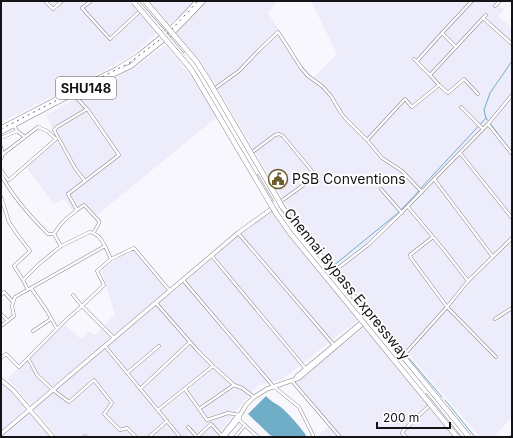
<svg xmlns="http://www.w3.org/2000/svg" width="513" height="438" viewBox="0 0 513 438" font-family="Inter,sans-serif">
<rect width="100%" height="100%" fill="#f8f7fe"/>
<g fill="#edecfa">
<path d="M1 1H129L157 33 133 54 115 65 1 122Z"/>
<path d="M149 1H195L184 12 169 24Z"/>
<path d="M205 1H277L268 13 300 62 313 78 337 54 311 1H493L504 9 498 16 512 28V417L494 437H480L387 329 299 223 278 191 220 92 203 65 175 32Z"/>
<path d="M163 47H167L201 88 217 117 97 215 84 205 73 211 64 199 54 204 26 167 58 138 46 115 141 63Z"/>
<path d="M272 210 359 319 283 379 257 386 237 410 220 432 214 437H58L19 391 7 379 49 339 65 325 81 339 89 331 95 335 115 314 106 285 101 270 108 264 134 250 171 294 241 233Z"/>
<path d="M365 327 454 437H316L331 424 295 381Z"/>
<path d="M1 382 7 387 26 408 50 437H1Z"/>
</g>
<path fill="#70adc6" d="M266 396C271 402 278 404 283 409 292 417 299 426 306 435L305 437H274L270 435 248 414Z"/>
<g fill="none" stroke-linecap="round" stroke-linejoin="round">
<g stroke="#70adc6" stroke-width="1">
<path d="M511 151 486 118 484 110 490 93 512 61"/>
<path d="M421 188 486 118"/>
<path d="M333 266 398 213 419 191"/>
<path d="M367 309 442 397"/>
<path d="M445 400 475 437"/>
</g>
<defs>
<g id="street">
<path d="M45 1 53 9 62 1"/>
<path d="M91 1 82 8 110 39 141 10"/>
<path d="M495 6 500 1"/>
<path d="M483 18 486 15"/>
<path d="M456 47 483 18 512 44"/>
<path d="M414 59 430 75"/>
<path d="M417 61 442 33"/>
<path d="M439 85 448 93 464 79 478 94"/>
<path d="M214 89 239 71 258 51 278 32 289 49 301 68 308 76 322 86 331 96 341 113 345 118 367 140 382 158 402 171 422 192"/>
<path d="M73 94 88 110 119 155 68 194 77 210 84 205 99 221V223L94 232"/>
<path d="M461 107 483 129"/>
<path d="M488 124 512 154"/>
<path d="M14 125 17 131 25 137"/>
<path d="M1 138 17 131"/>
<path d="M367 140 405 99 412 107 439 85 430 75 456 47 442 33 472 1"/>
<path d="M1 147 3 154"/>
<path d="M251 153 275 135 279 134 283 136 316 176 280 202"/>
<path d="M460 153 512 218"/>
<path d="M1 159 3 154 38 127 47 131 56 139 9 180H8L1 170"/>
<path d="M1 174C11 195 32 218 48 234H54L61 246"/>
<path d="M434 179 493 257"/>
<path d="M85 181 75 168 54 130 57 127 87 109"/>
<path d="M381 189 402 213"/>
<path d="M1 197 9 222 17 234 30 251 14 266 23 280"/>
<path d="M408 207 444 250 468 281"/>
<path d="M238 233 334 345"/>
<path d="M54 234 60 225 67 218 77 210"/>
<path d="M433 237 410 255 411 258 447 307 496 357"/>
<path d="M212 256 306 369"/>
<path d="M329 275 368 245 403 211 488 124 512 95"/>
<path d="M183 280 273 386 299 407 313 435 312 437"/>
<path d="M31 288 47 311 57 329"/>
<path d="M28 290 23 280 39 264 61 246 90 232C97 233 102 240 105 246"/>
<path d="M1 295 4 292 13 302"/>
<path d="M73 295 82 306 114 338"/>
<path d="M156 303 198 351 213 366 234 385 242 388 254 397"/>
<path d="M1 314 8 321"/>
<path d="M495 319 512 308"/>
<path d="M1 326 14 316 12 306 15 297 105 246 111 259"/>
<path d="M33 331 51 319"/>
<path d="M105 346 180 437"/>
<path d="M404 355 447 307 468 281 512 238"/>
<path d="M1 358 6 354 19 367 28 358"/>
<path d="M127 373 159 346"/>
<path d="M292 381 340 437"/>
<path d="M140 389 190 342"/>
<path d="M185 389 207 420 228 413 240 415"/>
<path d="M199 409 234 385"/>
<path d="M158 410 213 366"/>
<path d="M238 419 258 437"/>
<path d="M188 427 197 437"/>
<path d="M85 436 86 437"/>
<path d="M136 437 127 428 120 430 104 414 112 403 94 380 69 402 53 390 37 375 28 358 67 319 82 306 104 285 97 271 111 259 134 248 170 291"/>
<path d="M149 437 167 421"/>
<path d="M197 437 211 424 222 436"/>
<path d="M235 437 245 425"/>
<path d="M406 437 402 433 403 431 430 405"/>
</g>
<g id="secondary">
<path d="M296 379 297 376 363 321"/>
<path d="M1 380 13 390 53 437"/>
<path d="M1 434 238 233 274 207"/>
<path d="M221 437 236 418 239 416"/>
<path d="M224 437 239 419 240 415 246 405 254 397 267 389 299 378 365 322"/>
</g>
<g id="primary">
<path d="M136 1 165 34 197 73 256 173"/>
<path d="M186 53 202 75 278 204"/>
<path d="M1 128 72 91 117 69 139 55 165 34"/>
<path d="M1 132 73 94 131 66 167 37"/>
<path d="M274 203 289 225 298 237 376 331 375 334"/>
<path d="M288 218 321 260"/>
</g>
<g id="highway">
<path d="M168 31 178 22 198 1"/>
<path d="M171 34 186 19 203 1"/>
<path d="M376 331 425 392"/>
<path d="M407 365 465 437"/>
</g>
</defs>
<use href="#street" stroke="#88878d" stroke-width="3.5"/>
<use href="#secondary" stroke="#88878d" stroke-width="4.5"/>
<use href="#primary" stroke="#88878d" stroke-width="5"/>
<use href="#highway" stroke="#88878d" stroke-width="5.5"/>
<use href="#street" stroke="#fff" stroke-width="2.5"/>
<use href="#secondary" stroke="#fff" stroke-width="3.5"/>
<use href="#primary" stroke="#fff" stroke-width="4"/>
<use href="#highway" stroke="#fff" stroke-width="4.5"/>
<g stroke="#656569" stroke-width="1" stroke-dasharray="2 4" stroke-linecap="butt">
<path d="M1 129 129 63 162 38 173 28 198 1"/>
<path d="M509 437 512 433"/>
</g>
<defs>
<g id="highway-bridge">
<path d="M133 1 190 68 194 74 276 213 290 233 457 437"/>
<path d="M145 1 196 61 207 78 283 208 297 227 469 437"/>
</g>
</defs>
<use href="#highway-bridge" stroke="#88878d" stroke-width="5.5" stroke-linecap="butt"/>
<use href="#highway-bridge" stroke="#fff" stroke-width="4.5"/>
</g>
<defs>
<symbol id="civic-ring" viewBox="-11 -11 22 22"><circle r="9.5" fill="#fff" stroke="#6d5b29" stroke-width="1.5"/><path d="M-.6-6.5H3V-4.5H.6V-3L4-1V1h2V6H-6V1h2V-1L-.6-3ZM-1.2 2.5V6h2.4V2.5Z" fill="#6d5b29"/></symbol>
</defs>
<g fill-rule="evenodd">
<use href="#civic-ring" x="267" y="168" width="22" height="22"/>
</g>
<g text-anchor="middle" stroke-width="3.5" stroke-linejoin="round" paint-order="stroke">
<rect fill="#fff" stroke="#5a5a5c" stroke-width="1" x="56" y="77" width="60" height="22" rx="3"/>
<g font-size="13" font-weight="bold" fill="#141416">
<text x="86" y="93">SHU148</text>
</g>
<g font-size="14" fill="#141416" stroke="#fff" text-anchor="start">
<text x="292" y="184">PSB Conventions</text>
</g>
<g font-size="14" fill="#141416" stroke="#fff">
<text transform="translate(347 284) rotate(51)" y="5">Chennai Bypass Expressway</text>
</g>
</g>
<rect width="513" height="438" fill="none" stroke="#141416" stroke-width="4"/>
<path d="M377 422v6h73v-6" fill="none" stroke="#141416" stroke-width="2"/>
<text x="383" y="422" font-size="12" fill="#141416" stroke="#ffffff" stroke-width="3" paint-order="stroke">200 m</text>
</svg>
